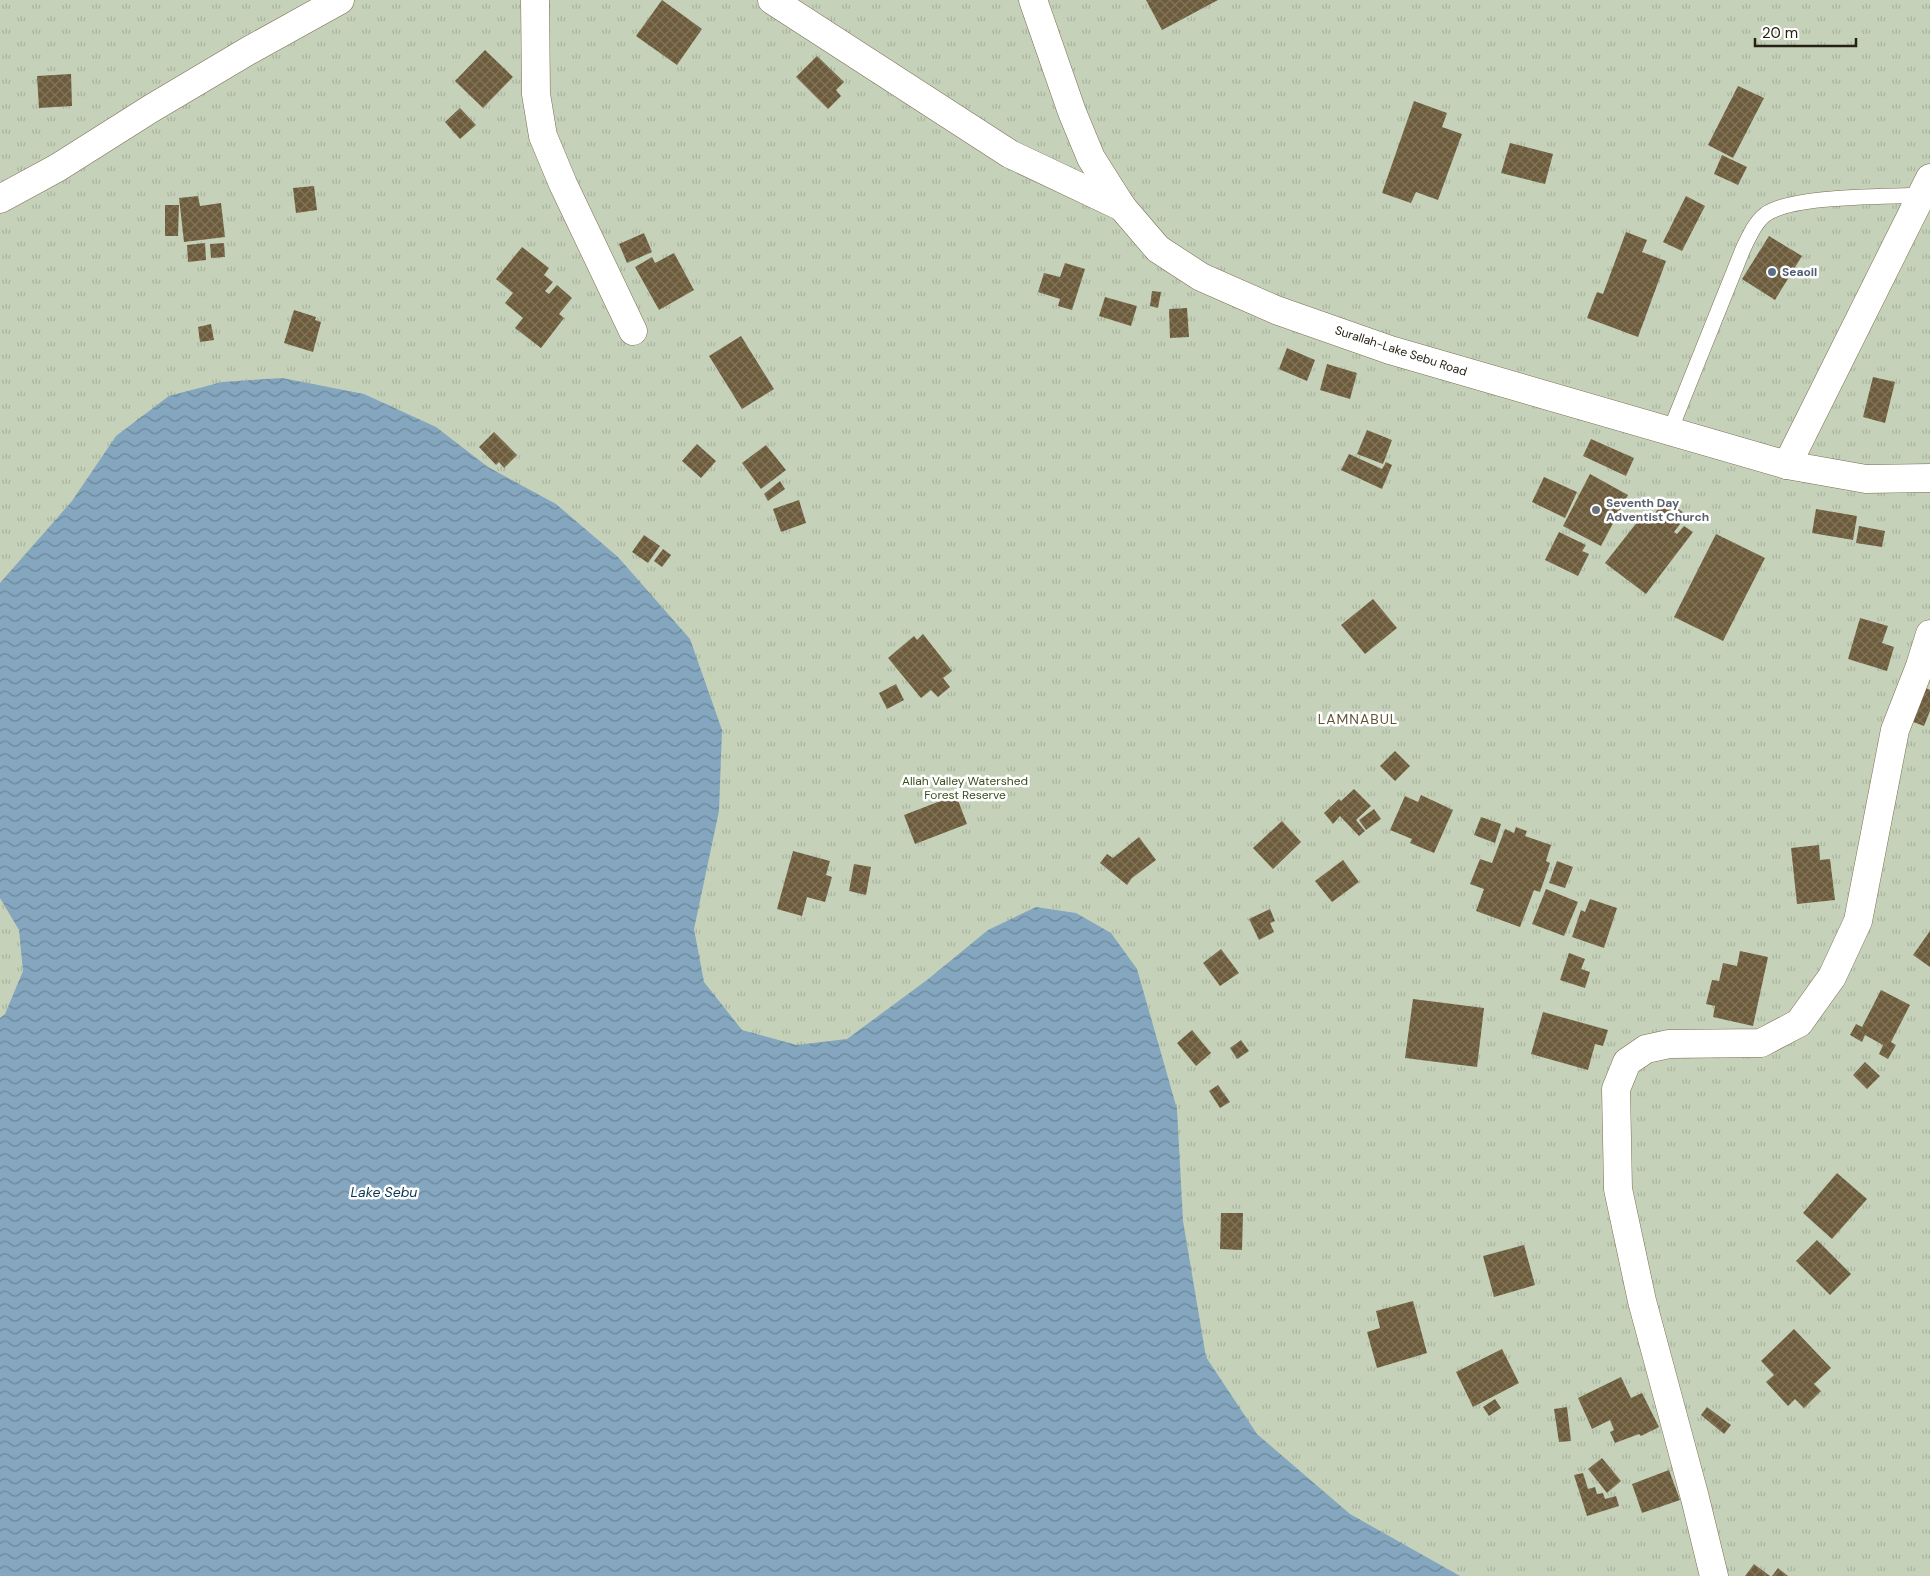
<svg xmlns="http://www.w3.org/2000/svg" width="1930" height="1576" viewBox="0 0 1930 1576" font-family="'DM Sans',sans-serif">
<defs>
<pattern id="grass-tufts" width="24" height="20" patternUnits="userSpaceOnUse" patternTransform="scale(1.25)"><rect width="24" height="20" fill="#c5d2b9"/><path d="M3 7l-1-3M5 7V3M7 7l1-3M15 17l-1-3M17 17v-4M19 17l1-3" fill="none" stroke="#a9b49e"/></pattern>
<pattern id="water-waves" width="16" height="10" patternUnits="userSpaceOnUse" patternTransform="scale(1.25)"><rect width="16" height="10" fill="#84a6be"/><path d="M0 5q4-4 8 0t8 0" fill="none" stroke="#6c8799"/></pattern>
<pattern id="building-cross-hatch" width="8" height="8" patternUnits="userSpaceOnUse" patternTransform="scale(1.25)"><rect width="8" height="8" fill="#6d5c3c"/><path d="M0 0l8 8M0 8l8-8" fill="none" stroke="#81745b"/></pattern>
</defs>
<rect width="100%" height="100%" fill="#fdf6e9"/>
<rect fill="url(#grass-tufts)" x="0" y="0" width="1930" height="1576"/>
<path fill="url(#water-waves)" d="M282 378 364 394 436 427 488 467 556 504 618 557 690 639 722 730 719 811 694 929 704 982 742 1030 797 1045 847 1039 927 980 988 930 1036 907 1076 913 1111 933 1137 969 1177 1109 1183 1221 1206 1357 1257 1434 1350 1514 1460 1576H0V1018L5 1014 23 971 19 930 0 898V583L72 501 116 436 169 396 222 382Z"/>
<g fill="url(#building-cross-hatch)">
<path d="M662 0 702 29 677 65 636 36Z"/>
<path d="M1146 0H1218L1162 30Z"/>
<path d="M485 50 513 77 483 108 455 81Z"/>
<path d="M817 56 844 82 836 90 841 96 828 109 796 77Z"/>
<path d="M71 74 72 106 39 108 37 76Z"/>
<path d="M1738 86 1764 98 1733 158 1708 145Z"/>
<path d="M1414 101 1447 113 1442 127 1462 134 1438 200 1416 192 1411 203 1382 193Z"/>
<path d="M460 108 476 125 460 139 445 122Z"/>
<path d="M1510 143 1553 154 1545 184 1501 173Z"/>
<path d="M1722 155 1747 167 1738 185 1714 174Z"/>
<path d="M314 186 317 210 296 213 293 188Z"/>
<path d="M198 196 200 206 221 203 225 237 184 242 179 198Z"/>
<path d="M1686 196 1705 206 1682 251 1663 242Z"/>
<path d="M165 205H179L178 236H165Z"/>
<path d="M1626 232 1647 240 1642 252 1666 261 1638 337 1587 318 1597 292 1603 294Z"/>
<path d="M644 233 652 252 627 263 619 244Z"/>
<path d="M1769 236 1802 256 1775 300 1742 279Z"/>
<path d="M205 243 206 260 188 262 187 245Z"/>
<path d="M224 243 225 257 211 258 210 244Z"/>
<path d="M522 247 549 268 544 275 553 282 545 291 549 294 557 285 572 298 559 314 564 318 541 348 515 328 523 318 505 303 513 293 496 279Z"/>
<path d="M674 253 694 290 659 310 635 267 652 257 655 263Z"/>
<path d="M1065 263 1085 269 1072 310 1058 306 1060 299 1038 292 1044 273 1060 277Z"/>
<path d="M1152 291 1161 292 1158 308 1150 306Z"/>
<path d="M1105 297 1137 306 1131 326 1099 316Z"/>
<path d="M1187 308 1189 337 1170 338 1169 309Z"/>
<path d="M294 310 316 317 315 320 321 322 313 352 284 343Z"/>
<path d="M211 324 214 340 200 342 198 327Z"/>
<path d="M741 336 774 389 742 409 709 356Z"/>
<path d="M1287 348 1315 360 1307 381 1279 369Z"/>
<path d="M1327 364 1357 373 1350 399 1320 390Z"/>
<path d="M1873 377 1895 382 1885 423 1863 417Z"/>
<path d="M1367 430 1392 440 1383 464 1357 454Z"/>
<path d="M494 432 517 455 504 468 499 462 496 465 479 447Z"/>
<path d="M1591 439 1634 458 1626 476 1583 456Z"/>
<path d="M697 444 716 461 701 478 682 461Z"/>
<path d="M766 445 786 470 761 489 742 463Z"/>
<path d="M1349 454 1382 469 1386 462 1392 465 1382 489 1341 470Z"/>
<path d="M1590 474 1628 495 1601 546 1563 526Z"/>
<path d="M1544 477 1577 492 1565 518 1532 502Z"/>
<path d="M780 481 785 489 768 501 764 494Z"/>
<path d="M1665 499 1687 515 1674 532 1677 534 1684 526 1693 532 1646 594 1605 563 1646 511 1653 516Z"/>
<path d="M799 500 806 523 781 532 773 509Z"/>
<path d="M1816 509 1857 516 1853 540 1812 533Z"/>
<path d="M1859 526 1885 531 1882 547 1856 543Z"/>
<path d="M1559 532 1586 545 1582 551 1589 554 1578 576 1545 560Z"/>
<path d="M1716 534 1765 558 1723 641 1674 617Z"/>
<path d="M644 535 660 546 648 563 632 552Z"/>
<path d="M663 549 671 555 662 567 654 561Z"/>
<path d="M1373 599 1397 628 1365 654 1341 625Z"/>
<path d="M1860 618 1888 626 1882 643 1894 647 1887 671 1848 659Z"/>
<path d="M923 634 952 671 943 678 950 687 938 697 931 690 921 698 888 658 914 636 917 640Z"/>
<path d="M896 684 904 700 887 709 879 693Z"/>
<path d="M1922 686 1930 690V711L1924 726 1908 720Z"/>
<path d="M1395 751 1410 766 1395 781 1380 766Z"/>
<path d="M1354 789 1371 806 1356 820 1365 831 1359 836 1340 816 1333 824 1324 813 1339 799 1341 801Z"/>
<path d="M956 795 967 824 915 844 904 815Z"/>
<path d="M1421 795 1453 810 1434 853 1410 843 1412 839 1390 830 1405 796 1418 802Z"/>
<path d="M1374 809 1381 819 1366 830 1359 820Z"/>
<path d="M1481 817 1501 824 1495 843 1474 835Z"/>
<path d="M1282 821 1301 842 1273 869 1253 848Z"/>
<path d="M1516 827 1527 831 1525 836 1551 845 1546 861 1550 863 1540 892 1534 890 1520 927 1476 911 1484 889 1470 884 1480 859 1492 863 1505 829 1514 833Z"/>
<path d="M1139 837 1156 860 1132 878 1127 885 1100 863 1107 854 1113 858Z"/>
<path d="M1819 845 1820 860 1830 859 1835 900 1797 904 1791 848Z"/>
<path d="M793 851 830 861 826 875 832 877 825 902 807 897 802 916 777 909Z"/>
<path d="M1343 860 1359 882 1332 902 1315 881Z"/>
<path d="M1557 861 1573 867 1565 888 1549 883Z"/>
<path d="M854 864 871 867 866 895 849 891Z"/>
<path d="M1546 889 1578 902 1564 936 1532 924Z"/>
<path d="M1590 899 1617 908 1604 948 1572 937 1581 910 1585 912Z"/>
<path d="M1270 909 1275 921 1270 923 1274 932 1259 940 1249 919Z"/>
<path d="M1930 931V967L1913 955Z"/>
<path d="M1221 949 1239 973 1220 986 1203 963Z"/>
<path d="M1740 951 1768 957 1753 1026 1713 1017 1715 1006 1706 1004 1712 980 1719 981 1723 963 1737 966Z"/>
<path d="M1569 953 1585 959 1581 969 1590 972 1585 988 1560 980Z"/>
<path d="M1881 990 1910 1005 1891 1042 1896 1045 1888 1059 1879 1054 1883 1045 1865 1035 1862 1042 1850 1035 1856 1024 1862 1027Z"/>
<path d="M1413 999 1484 1008 1477 1067 1405 1058Z"/>
<path d="M1543 1012 1608 1030 1603 1046 1595 1044 1588 1070 1531 1054Z"/>
<path d="M1192 1030 1211 1053 1196 1066 1177 1043Z"/>
<path d="M1241 1040 1249 1051 1237 1059 1230 1048Z"/>
<path d="M1865 1062 1880 1076 1867 1089 1853 1075Z"/>
<path d="M1218 1085 1230 1102 1220 1108 1209 1091Z"/>
<path d="M1837 1173 1867 1199 1832 1239 1803 1213Z"/>
<path d="M1221 1213H1243L1242 1250 1220 1249Z"/>
<path d="M1817 1240 1851 1274 1830 1295 1796 1261Z"/>
<path d="M1524 1245 1535 1285 1494 1297 1483 1256Z"/>
<path d="M1413 1301 1427 1353 1377 1368 1367 1332 1380 1328 1376 1311Z"/>
<path d="M1794 1329 1831 1368 1814 1384 1821 1391 1804 1408 1795 1399 1788 1406 1766 1382 1774 1375 1761 1361Z"/>
<path d="M1502 1349 1519 1383 1473 1407 1456 1372Z"/>
<path d="M1621 1377 1631 1398 1642 1393 1659 1427 1641 1436 1639 1434 1615 1443 1610 1432 1614 1430 1610 1420 1592 1429 1578 1398Z"/>
<path d="M1495 1399 1501 1408 1489 1416 1483 1407Z"/>
<path d="M1567 1407 1571 1441 1559 1442 1554 1409Z"/>
<path d="M1707 1407 1731 1425 1724 1434 1701 1415Z"/>
<path d="M1602 1458 1621 1481 1607 1493 1588 1469Z"/>
<path d="M1669 1470 1680 1500 1642 1513 1632 1484Z"/>
<path d="M1583 1473 1588 1489 1595 1487 1597 1494 1603 1493 1605 1499 1616 1496 1619 1506 1587 1516 1574 1475Z"/>
<path d="M1754 1564 1770 1576H1745Z"/>
<path d="M1778 1568 1788 1576H1772Z"/>
</g>
<g fill="none" stroke-linecap="round" stroke-linejoin="round">
<defs>
<path id="lane" d="M1670 431 1743 249C1749 237 1755 222 1766 214 1794 195 1885 197 1921 195"/>
<g id="street">
<path d="M535 0 536 94 543 136 563 184 633 331"/>
<path d="M772 0 1010 154 1122 207"/>
<path d="M0 199 57 168 152 108 248 51 340 0"/>
<path d="M1787 465 1930 178"/>
<path d="M1714 1576 1695 1498 1642 1301 1618 1189 1616 1089 1627 1062 1646 1049 1669 1044 1761 1043 1799 1023 1832 977 1858 921 1895 730 1920 666 1930 634"/>
</g>
<path id="primary" d="M1033 0 1072 112 1091 158 1122 207 1158 249 1201 277 1276 310 1390 350 1787 465 1866 479 1930 478"/>
</defs>
<use href="#lane" stroke="#7c6d50" stroke-width="16"/>
<use href="#street" stroke="#7c6d50" stroke-width="29"/>
<use href="#primary" stroke="#7c6d50" stroke-width="29"/>
<use href="#lane" stroke="#fff" stroke-width="15"/>
<use href="#street" stroke="#fff" stroke-width="28"/>
<use href="#primary" stroke="#fff" stroke-width="28"/>
</g>
<circle fill="#5c6f8a" stroke="#fff" stroke-width="2" cx="1772" cy="272" r="5"/>
<circle fill="#6b7280" stroke="#fff" stroke-width="2" cx="1596" cy="510" r="5"/>
<g text-anchor="middle" stroke-width="5" stroke-linejoin="round" paint-order="stroke">
<g font-size="12" font-weight="bold" fill="#4e5e75" stroke="#fff" text-anchor="start">
<text x="1782" y="276">Seaoil</text>
</g>
<g font-size="12" fill="#272015" stroke="#fff">
<text transform="translate(1401 351) rotate(18)" y="4">Surallah-Lake Sebu Road</text>
</g>
<g font-size="12" font-weight="bold" fill="#5b616d" stroke="#fff" text-anchor="start">
<text x="1606" y="507">Seventh Day<tspan x="1606" dy="14">Adventist Church</tspan></text>
</g>
<g font-size="12" fill="#374f1c" stroke="#fff">
<text x="965" y="785">Allah Valley Watershed<tspan x="965" dy="14">Forest Reserve</tspan></text>
</g>
<g font-size="14" letter-spacing="1" fill="#635439" stroke="#fff">
<text x="1358" y="724">LAMNABUL</text>
</g>
<g font-size="14" font-style="italic" fill="#09354f" stroke="#fff">
<text x="384" y="1197">Lake Sebu</text>
</g>
</g>
<path d="M1755 38v8h101v-8" fill="none" stroke="#272015" stroke-width="2.5"/>
<text x="1762" y="38" font-size="15" fill="#272015" stroke="#ffffff" stroke-width="4" paint-order="stroke">20 m</text>
</svg>
